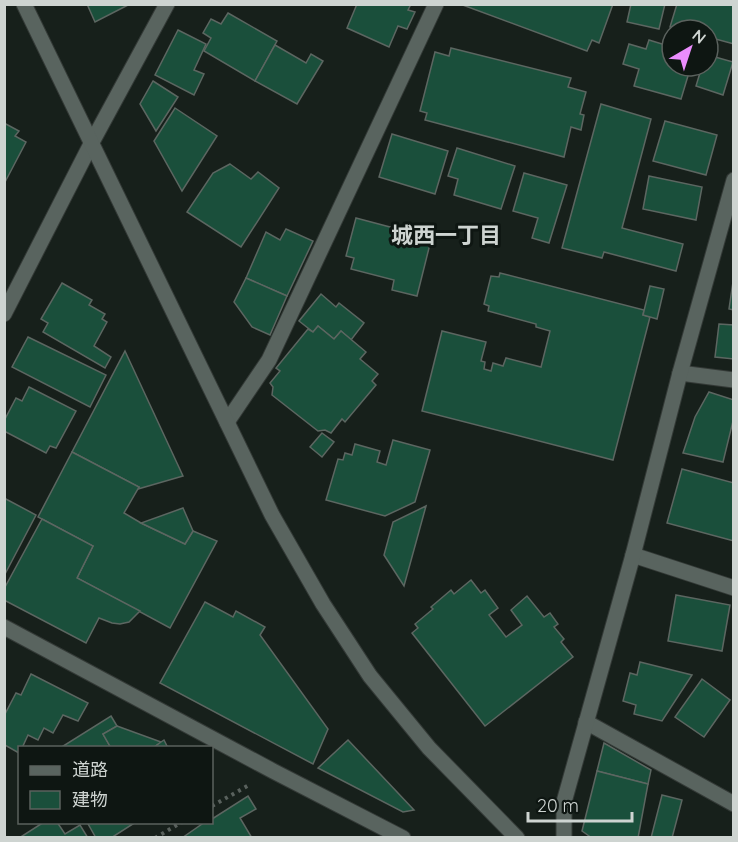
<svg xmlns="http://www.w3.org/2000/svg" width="738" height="842" viewBox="0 0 738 842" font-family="Quicksand,'Noto Sans JP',sans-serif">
<rect width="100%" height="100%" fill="#17201b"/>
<g fill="#1a4f3b" stroke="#5c6661" stroke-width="1.5">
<path d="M87 4H130L95 22Z"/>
<path d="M357 4H411L408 10 415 12 407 29 398 26 389 47 347 28Z"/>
<path d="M460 4H613L599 43 592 40 587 51Z"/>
<path d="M631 4H665L659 29 627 22Z"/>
<path d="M677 4H734V44L708 37V30H682L670 27Z"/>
<path d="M228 13 277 41 255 81 204 51 211 38 203 33 211 19 221 24Z"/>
<path d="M178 30 206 44 194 70 204 74 194 95 155 75Z"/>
<path d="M649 40 672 47V66H691L681 99 634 86 639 69 623 64 629 44 646 49Z"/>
<path d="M275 45 306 63 311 54 323 61 297 104 255 81Z"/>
<path d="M451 48 571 78 568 87 586 92 580 114 584 115 581 130 571 127 564 157 425 120 427 113 420 111 435 52 449 56Z"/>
<path d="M708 55 733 62 723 95 696 86 702 66H708Z"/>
<path d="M153 81 178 97 156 131 140 104Z"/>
<path d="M601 104 651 119 622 228 683 244 676 271 604 252 602 258 562 248Z"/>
<path d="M175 108 217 136 182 191 154 141Z"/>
<path d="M665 121 717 135 706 175 653 161Z"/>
<path d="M4 123 19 131 15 136 26 142 4 184Z"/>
<path d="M392 134 448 151 435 194 379 177Z"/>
<path d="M457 148 515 166 501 209 454 195 458 179 448 176Z"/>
<path d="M230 164 251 179 258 172 279 188 241 247 187 212 213 173Z"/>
<path d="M524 173 567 185 549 243 532 238 538 218 513 211Z"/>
<path d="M649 176 702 187 696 220 643 209Z"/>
<path d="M356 218 409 232 411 224 430 229 432 236 417 296 392 290 394 280 351 269 354 258 346 256Z"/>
<path d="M286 229 313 241 287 296 246 278 266 232 280 240Z"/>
<path d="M500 273 644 310 643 315 650 317 613 460 422 411 442 331 486 342 481 361 485 362 484 369 491 371 493 363 503 366 506 358 541 367 550 331 536 327V324L488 311 489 306 484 304 491 276 499 277Z"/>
<path d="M246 278 287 296 270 335 252 327 234 302Z"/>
<path d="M733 282H734V310L729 309Z"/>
<path d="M62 283 92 300 89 305 105 314 102 319 107 322 94 346 111 357 105 368 43 332 48 323 41 319Z"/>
<path d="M650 286 664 289 657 319 643 315Z"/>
<path d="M321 294 336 307 339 303 364 323 351 340 341 331 334 339 318 326 313 332 299 321Z"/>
<path d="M719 324 734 325V359L715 357Z"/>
<path d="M318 326 334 339 341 331 366 352 360 359 378 374 372 381 376 385 345 422 342 419 331 433 325 430 318 431 272 395 273 387 270 383 280 371 276 368 308 329 313 332Z"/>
<path d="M28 337 106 375 90 407 12 367Z"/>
<path d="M125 351 183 476 138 489 139 487 72 452Z"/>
<path d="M29 387 76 411 56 448 50 446 46 453 4 431V421L16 398 22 401Z"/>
<path d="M709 392 734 400V417L723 462 683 453 695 417Z"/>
<path d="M322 433 334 442 322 457 310 447Z"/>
<path d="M393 440 430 450 415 502 385 516 326 500 338 459 343 460 345 453 352 455 355 444 380 451 377 462 386 465Z"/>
<path d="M72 452 139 487 124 513 141 523 185 544 193 531 217 541 170 628 77 578 93 546 38 517Z"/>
<path d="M682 469 734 483V541L667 523Z"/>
<path d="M4 498 36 515 4 576Z"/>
<path d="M426 506 404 586 384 555 393 522Z"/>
<path d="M183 508 193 531 185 544 141 523Z"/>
<path d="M42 519 93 546 77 578 140 611 129 622 120 624 112 623 99 618 86 643 4 600V589Z"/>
<path d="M471 580 481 593 485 590 498 608 489 615 506 637 522 625 511 610 527 596 544 617 550 613 558 624 554 627 564 639 561 642 573 657 485 726 412 633 418 628 415 624 433 609 431 607 451 590 454 594Z"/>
<path d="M676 595 730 605 722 651 668 641Z"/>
<path d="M205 602 233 617 236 611 265 627 260 635 328 729 313 764 160 683Z"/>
<path d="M640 662 692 675 662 721 634 714 636 705 623 701 630 673 637 675Z"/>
<path d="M31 674 88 703 78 721 63 715 53 733 44 728 38 740 28 735 22 748H20L19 753 5 745 4 747V716L16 693 21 695Z"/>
<path d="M702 679 730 700 704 737 675 717Z"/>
<path d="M111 716 117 726 103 734 111 748H60Z"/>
<path d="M117 726 161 742 153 748H111L103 734Z"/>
<path d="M164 740 168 748H153L161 742Z"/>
<path d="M348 740 414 810 403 812 318 768Z"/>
<path d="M604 743 651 770 648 784 597 771Z"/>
<path d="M597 771 648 784 638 838H592L582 831Z"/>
<path d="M662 795 682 800 672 838H651Z"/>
<path d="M248 796 256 809 240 818 252 838H182L205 822H212V819Z"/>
<path d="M44 822H57L65 834 80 825 88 838H19Z"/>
<path d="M87 822H136L111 838H96Z"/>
</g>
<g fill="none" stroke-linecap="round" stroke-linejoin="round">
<defs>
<g id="minor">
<path d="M4 314 91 144 167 4"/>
<path d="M680 373 734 380"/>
<path d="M227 422 269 360 436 4"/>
<path d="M633 555 734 588"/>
<path d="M4 627 273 771 403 838"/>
<path d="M586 722 734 804"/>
</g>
<g id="tertiary">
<path d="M24 4 272 515 323 604 370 676 429 748 517 838"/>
<path d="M564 838V802L633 555 680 373 734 180"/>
</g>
</defs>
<use href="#minor" stroke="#343a37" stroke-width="17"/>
<use href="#tertiary" stroke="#343a37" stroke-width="17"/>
<g stroke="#59615d" stroke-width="4" stroke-dasharray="3 4.5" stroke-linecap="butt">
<path d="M212 806 249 785"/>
<path d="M155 838 182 822"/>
</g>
<use href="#minor" stroke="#59645f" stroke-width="15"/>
<use href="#tertiary" stroke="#59645f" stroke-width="15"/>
</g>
<g text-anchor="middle" stroke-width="6" stroke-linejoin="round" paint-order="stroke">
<g font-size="22" font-weight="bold" fill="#ced4d1" stroke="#0e1612">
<text x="446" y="243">城西一丁目</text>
</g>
</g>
<rect width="738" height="842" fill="none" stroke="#ced4d1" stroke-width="12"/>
<rect x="18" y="746" width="195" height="78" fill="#0e1612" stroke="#5b625e" stroke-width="1.5"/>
<rect x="30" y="766" width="30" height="9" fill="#59645f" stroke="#5b625e" stroke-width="1.5"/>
<text x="72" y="776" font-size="18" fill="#ced4d1">道路</text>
<rect x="30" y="791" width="30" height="18" fill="#1a4f3b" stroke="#5b625e" stroke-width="1.5"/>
<text x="72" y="806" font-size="18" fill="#ced4d1">建物</text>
<g transform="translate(690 48) rotate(39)"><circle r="28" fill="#0e1612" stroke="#5b625e" stroke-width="1.5"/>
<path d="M0-4.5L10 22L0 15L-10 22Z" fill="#ea8dfd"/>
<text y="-9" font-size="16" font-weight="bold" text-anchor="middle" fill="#ced4d1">N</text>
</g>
<path d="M528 812v9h104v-9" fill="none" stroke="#ced4d1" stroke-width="3"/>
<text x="537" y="812" font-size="18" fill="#ced4d1" stroke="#0e1612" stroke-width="4.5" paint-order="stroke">20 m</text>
</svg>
